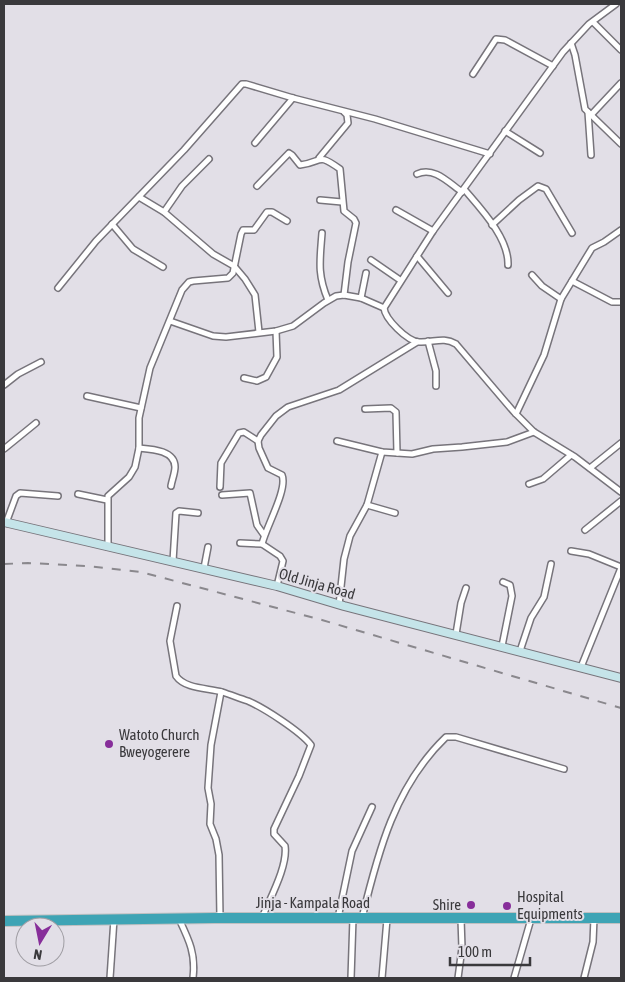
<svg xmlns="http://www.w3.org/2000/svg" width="625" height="982" viewBox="0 0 625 982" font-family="'Asap Condensed',sans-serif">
<rect width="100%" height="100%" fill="#e2dfe7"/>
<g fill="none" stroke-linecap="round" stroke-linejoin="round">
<defs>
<g id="street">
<path d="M616 4 589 24 563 52 433 231 384 308C385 319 407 341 419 342 433 343 443 336 456 344L514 412 534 432 575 457 621 492"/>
<path d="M593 22 621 50"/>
<path d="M571 43 575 55 585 109 621 144"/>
<path d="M473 74 496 39 505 40 553 66"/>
<path d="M588 112 591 155"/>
<path d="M591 115 621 83"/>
<path d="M505 131 540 153"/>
<path d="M255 143 293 98"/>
<path d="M319 158 348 123 347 115 344 112"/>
<path d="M417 174C434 166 449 183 462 192"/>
<path d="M257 186 289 153 292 155 300 165C324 162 316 152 340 169L344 211 354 219 356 223 348 262 344 295"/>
<path d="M464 189C481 209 509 238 508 265"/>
<path d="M139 197 164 212 213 254 234 266 245 279 255 295 259 332"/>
<path d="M320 200 342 202"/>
<path d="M396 210 433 231"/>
<path d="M164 212 182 186 209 159"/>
<path d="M112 224 133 249 163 267"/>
<path d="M492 225 519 200 538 186 546 189 572 233"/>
<path d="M322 233C320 260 317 274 328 300"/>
<path d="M417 256 448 293"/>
<path d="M371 260 400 280"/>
<path d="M532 275 542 286 561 299"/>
<path d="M572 281 612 302H621"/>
<path d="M58 288 96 241 184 150 242 84H246L293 98 375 119 490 154"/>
<path d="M361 298 366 273"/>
<path d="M170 321 213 336 226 337 276 331 293 326 324 303 336 296 344 295 361 298 384 308"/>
<path d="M428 341 436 371V386"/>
<path d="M244 378 257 381 266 377 277 357 276 331"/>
<path d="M4 385 18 374 41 362"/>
<path d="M87 396 141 408"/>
<path d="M365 409 391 408 396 412 397 453"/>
<path d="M516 414 544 355 561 299 592 248 604 242 621 230"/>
<path d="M337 441 382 452 412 454 433 449 462 447 507 442 534 432"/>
<path d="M139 448C151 449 175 450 175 467 175 473 172 480 171 486"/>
<path d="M4 449 36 423"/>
<path d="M590 468 621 443"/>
<path d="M529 484 543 479 571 455"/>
<path d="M220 487 221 463 239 433 244 432 258 441"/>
<path d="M78 494 107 500"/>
<path d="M222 495 250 493 257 525 264 535"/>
<path d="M367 505 395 513"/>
<path d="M6 523 16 496 20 493 58 496"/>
<path d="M585 530 621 501"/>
<path d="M240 543 262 544"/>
<path d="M108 547V496L129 477 135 467 139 448V418L150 368 182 290 189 282 193 281 228 278 233 273 241 234 243 230H254L267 212H272L287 221"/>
<path d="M571 551 589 554 621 567"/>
<path d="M173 561 176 513 179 511 198 513"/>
<path d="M204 568 208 547"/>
<path d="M277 586 283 561 280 556 262 544C266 527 288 489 282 475L268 468 259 448 258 441 261 435 276 416 288 407 339 390 417 342"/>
<path d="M339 605 344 559 350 536 367 505 382 452"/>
<path d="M177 606 170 641 176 676C185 689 208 688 222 692 231 695 239 698 248 701 264 708 300 731 311 745L299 776 274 829V834L285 846C288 866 270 898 262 918"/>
<path d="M456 634 461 603 466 588"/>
<path d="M502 646 512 596 510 585 503 582"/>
<path d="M520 651 531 618 544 597 551 564"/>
<path d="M581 667 621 568"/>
<path d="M220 918 219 855 216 839 210 824 211 804 208 788 211 745 221 692"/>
<path d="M338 918 352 851 372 807"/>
<path d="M362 918C378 852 395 786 446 737H456L564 769"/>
<path d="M179 919C189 940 196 954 193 978"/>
<path d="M110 978 114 919"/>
<path d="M351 978 353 918"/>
<path d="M382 978 387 919"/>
<path d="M458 978 462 948 461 919"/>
<path d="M514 978 531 919"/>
<path d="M584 978 593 942 594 918"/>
</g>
<path id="secondary" d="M4 522 277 586 344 606 621 678"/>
<path id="highway" d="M4 921 214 918H621"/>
</defs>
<use href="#street" stroke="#77747b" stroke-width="8"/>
<use href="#secondary" stroke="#77747b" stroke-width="10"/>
<use href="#highway" stroke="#c0c0c1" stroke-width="12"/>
<use href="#street" stroke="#fff" stroke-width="5"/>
<use href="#secondary" stroke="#c5e4e9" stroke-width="8"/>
<use href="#highway" stroke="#3ea4b5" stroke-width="10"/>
<path stroke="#8a888d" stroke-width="2" stroke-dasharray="9 9" stroke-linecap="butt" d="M4 564 28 563 87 566 141 572 322 620 621 708"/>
</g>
<g fill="#872e9a" stroke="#e2dfe7" stroke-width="2">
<circle cx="109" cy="744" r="5"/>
<circle cx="471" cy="905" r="5"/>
<circle cx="507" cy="906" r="5"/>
</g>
<g text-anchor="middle" stroke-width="4" stroke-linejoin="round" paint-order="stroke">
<g font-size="15" fill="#3a393c" stroke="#e2dfe7">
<text transform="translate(317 584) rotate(16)" y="5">Old Jinja Road</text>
<text x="313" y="908">Jinja - Kampala Road</text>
</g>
<g font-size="15" fill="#3a393c" stroke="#e2dfe7" text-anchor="start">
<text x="119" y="740">Watoto Church<tspan x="119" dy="17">Bweyogerere</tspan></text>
<text x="517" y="902">Hospital<tspan x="517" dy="17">Equipments</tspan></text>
<text x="461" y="910" text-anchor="end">Shire</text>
</g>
</g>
<rect width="625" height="982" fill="none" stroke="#3a393c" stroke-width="10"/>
<g transform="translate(40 942) rotate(190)"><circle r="24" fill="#e2dfe7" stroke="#9f9da3"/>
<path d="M0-4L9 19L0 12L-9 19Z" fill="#872e9a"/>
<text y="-8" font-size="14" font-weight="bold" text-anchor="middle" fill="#3a393c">N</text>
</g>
<path d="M450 957v8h80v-8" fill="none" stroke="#3a393c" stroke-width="2.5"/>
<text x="458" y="957" font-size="15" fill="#3a393c" stroke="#e2dfe7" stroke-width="4" paint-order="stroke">100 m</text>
</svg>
